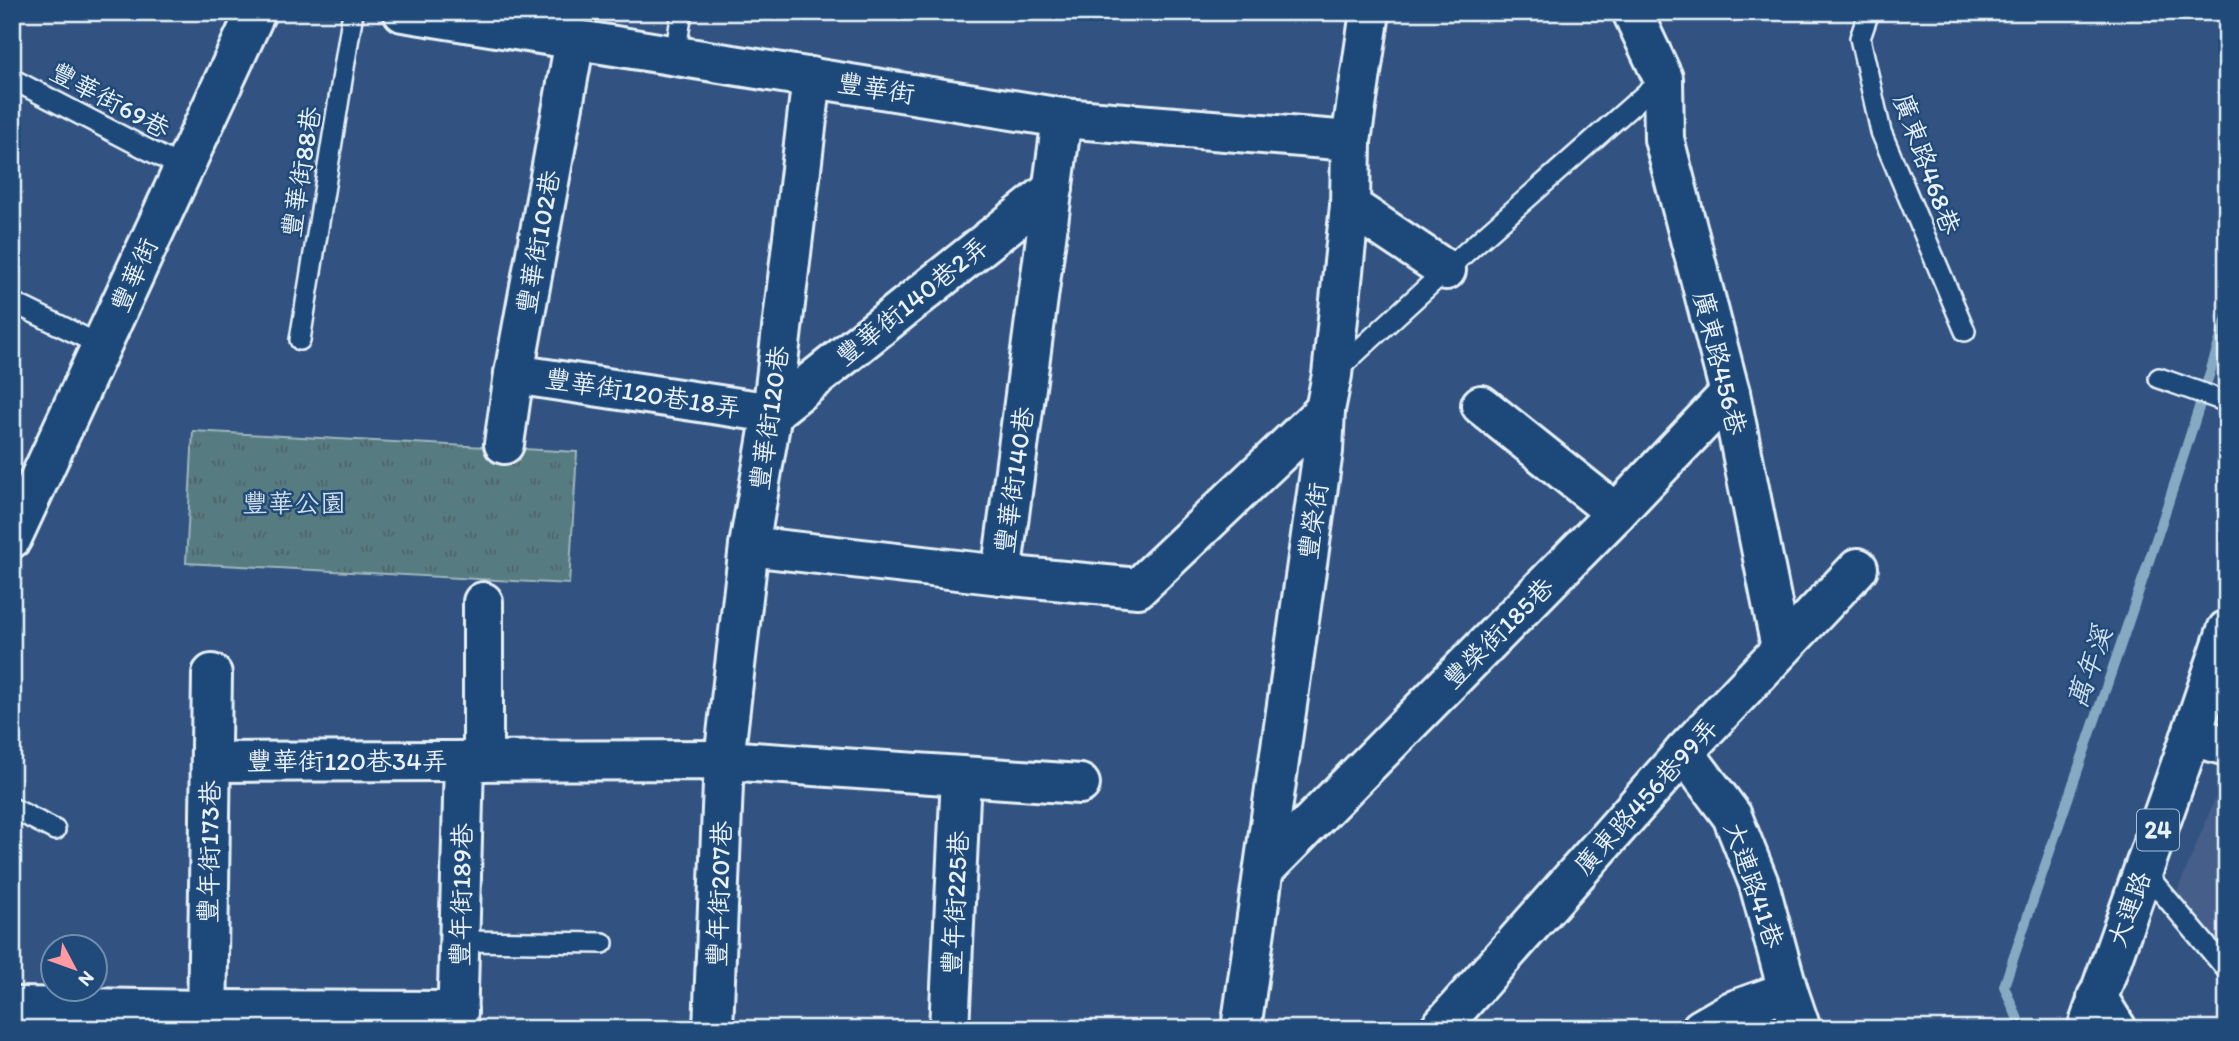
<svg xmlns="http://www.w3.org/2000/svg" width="2239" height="1041" viewBox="0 0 2239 1041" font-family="Itim,'LXGW WenKai TC',sans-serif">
<defs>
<pattern id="grass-tufts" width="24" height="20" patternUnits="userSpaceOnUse" patternTransform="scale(1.75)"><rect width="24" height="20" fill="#567b81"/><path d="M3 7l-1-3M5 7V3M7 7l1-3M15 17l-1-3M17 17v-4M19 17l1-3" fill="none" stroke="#4f6468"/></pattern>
</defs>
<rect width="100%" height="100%" fill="#325382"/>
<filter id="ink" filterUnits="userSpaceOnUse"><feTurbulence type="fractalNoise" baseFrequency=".0143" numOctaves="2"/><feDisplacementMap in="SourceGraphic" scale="14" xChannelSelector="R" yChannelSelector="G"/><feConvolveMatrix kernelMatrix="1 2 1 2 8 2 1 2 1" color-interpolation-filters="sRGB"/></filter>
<g filter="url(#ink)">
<path fill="#445e8a" d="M2224 777 2227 778V962L2174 899Z"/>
<path fill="url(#grass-tufts)" stroke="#9fb6bc" stroke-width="2" d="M193 431 577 452 569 584 186 563Z"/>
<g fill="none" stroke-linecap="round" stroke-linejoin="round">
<path stroke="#85aac2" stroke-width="10" d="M2022 1029 2004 986C2079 763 2159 542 2227 317"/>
<defs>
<g id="service">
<path d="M1869 12 1860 38 1881 132 1965 331"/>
<path d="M675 55 682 12"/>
<path d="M12 79 183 168"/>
<path d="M12 302 102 346"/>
<path d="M300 340 353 12"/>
<path d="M1335 372 1446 270 1662 79"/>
<path d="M2159 378 2227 402"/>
<path d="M12 808 55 830"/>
<path d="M2143 870 2227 970"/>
<path d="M460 941 603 943"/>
</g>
<g id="minor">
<path d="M403 12 1062 118 1351 141"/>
<path d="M1632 12 1663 78 1664 139 1730 393 1781 648"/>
<path d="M1350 206 1446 270"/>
<path d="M514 374 772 413 1053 189"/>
<path d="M1481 405 1616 513"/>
<path d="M504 444 514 374 575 40"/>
<path d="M12 538 256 12"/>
<path d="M749 546 1001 575 1138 588 1325 410"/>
<path d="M1001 575 1062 118"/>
<path d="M2191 736 2227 746"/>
<path d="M1684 752 1732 816 1759 884 1788 991 1801 1029"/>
<path d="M483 761V602"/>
<path d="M211 762 724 760 1080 784"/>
<path d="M1264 870 1616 513 1730 393"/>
<path d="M2097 997 2117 1029"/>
<path d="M17 1007 207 1010 458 1011"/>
<path d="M207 1029 212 674"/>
<path d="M457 1029 464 761"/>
<path d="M713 1029 724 760 749 546 772 413 812 77"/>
<path d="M949 1029 961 776"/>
<path d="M1241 1029 1323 451 1325 410 1332 375 1350 206 1351 141 1370 12"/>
<path d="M1439 1029 1684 752 1858 568"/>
<path d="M1701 1029 1732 1011 1788 991"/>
</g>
<path id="primary" d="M2087 1029 2191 736 2227 630"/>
</defs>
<use href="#service" stroke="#e8f1f8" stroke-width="24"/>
<use href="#minor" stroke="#e8f1f8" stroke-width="44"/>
<use href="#primary" stroke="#e8f1f8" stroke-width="44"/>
<use href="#service" stroke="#1f4a7a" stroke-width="19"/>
<use href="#minor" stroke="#1f4a7a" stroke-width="38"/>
<use href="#primary" stroke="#1f4a7a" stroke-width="38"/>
</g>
</g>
<g text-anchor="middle" stroke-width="5" stroke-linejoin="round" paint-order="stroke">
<rect fill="#1f4a7a" stroke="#acbfd2" stroke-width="2" x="2137" y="809.5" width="42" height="41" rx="5"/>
<g font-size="24" font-weight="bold" fill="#e8f1f8">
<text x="2158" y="838">24</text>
</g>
<g font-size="26" fill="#e8f1f8" stroke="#1f4a7a">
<text transform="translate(876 88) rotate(9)" y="9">豐華街</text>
<text transform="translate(110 100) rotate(28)" y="9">豐華街69巷</text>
<text transform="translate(1927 164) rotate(70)" y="9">廣東路468巷</text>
<text transform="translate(301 172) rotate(-81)" y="9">豐華街88巷</text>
<text transform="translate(538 242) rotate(-80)" y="9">豐華街102巷</text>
<text transform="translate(134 275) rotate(-66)" y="9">豐華街</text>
<text transform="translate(912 301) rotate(-39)" y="9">豐華街140巷2弄</text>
<text transform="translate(1720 363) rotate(76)" y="9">廣東路456巷</text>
<text transform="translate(643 393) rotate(9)" y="9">豐華街120巷18弄</text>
<text transform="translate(769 418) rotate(-82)" y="9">豐華街120巷</text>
<text transform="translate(1014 480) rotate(-82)" y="9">豐華街140巷</text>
<text transform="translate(1313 521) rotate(-82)" y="9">豐榮街</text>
<text transform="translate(1498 633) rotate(-45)" y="9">豐榮街185巷</text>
<text x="347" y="770">豐華街120巷34弄</text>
<text transform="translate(1646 796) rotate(-48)" y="9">廣東路456巷99弄</text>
<text transform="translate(209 852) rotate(-89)" y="9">豐年街173巷</text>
<text transform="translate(1754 885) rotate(71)" y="9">大連路41巷</text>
<text transform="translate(719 894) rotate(-88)" y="9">豐年街207巷</text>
<text transform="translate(461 895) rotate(-89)" y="9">豐年街189巷</text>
<text transform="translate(955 903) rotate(-87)" y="9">豐年街225巷</text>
<text transform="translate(2129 909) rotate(-70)" y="9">大連路</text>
</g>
<g font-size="26" fill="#d2dfe6" stroke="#1f4a7a">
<text x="294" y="512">豐華公園</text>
</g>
<g font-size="28" font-style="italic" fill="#cfdfea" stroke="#1f4a7a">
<text transform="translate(2089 667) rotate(-71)" y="10">萬年溪</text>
</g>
</g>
<rect width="2239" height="1041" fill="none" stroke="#1f4a7a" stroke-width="42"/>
<rect x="21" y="21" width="2197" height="999" fill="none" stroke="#e8f1f8" stroke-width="2.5" filter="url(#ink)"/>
<g transform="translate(74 968) rotate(131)"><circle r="33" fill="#1f4a7a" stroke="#6f8dac" stroke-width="2"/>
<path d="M0-5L12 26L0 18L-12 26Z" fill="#ff9aa2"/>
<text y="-10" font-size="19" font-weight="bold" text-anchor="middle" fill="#e8f1f8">N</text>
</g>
</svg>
